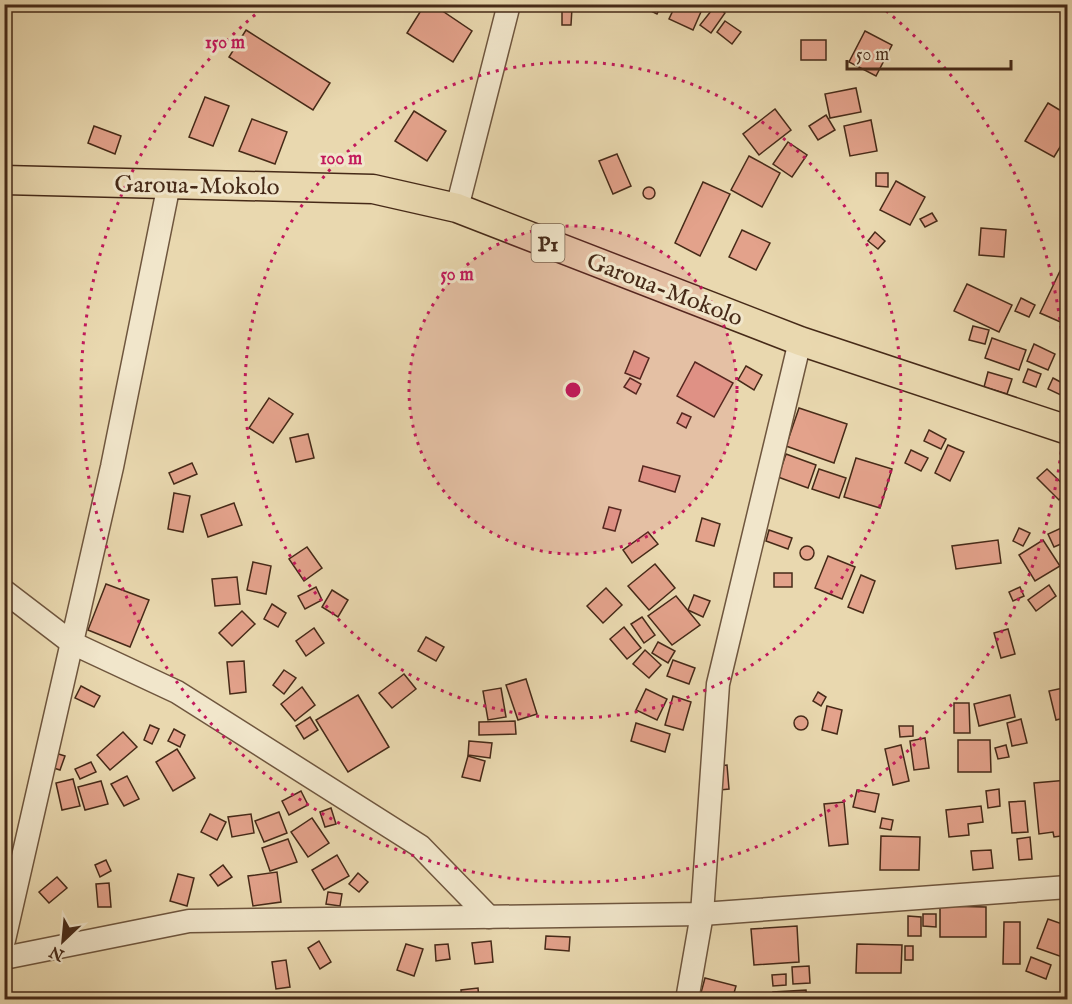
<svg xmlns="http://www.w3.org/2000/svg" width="1072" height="1004" viewBox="0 0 1072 1004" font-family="'IM FELL English',serif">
<rect width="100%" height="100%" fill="#e9d8af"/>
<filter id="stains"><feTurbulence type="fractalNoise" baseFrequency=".00333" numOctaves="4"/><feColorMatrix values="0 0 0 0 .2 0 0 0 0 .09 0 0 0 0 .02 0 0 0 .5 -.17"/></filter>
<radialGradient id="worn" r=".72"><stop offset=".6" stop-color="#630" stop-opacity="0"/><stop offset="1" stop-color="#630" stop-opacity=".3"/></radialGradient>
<g fill="#e3a28b" stroke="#462a18" stroke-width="1.5">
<path d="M425 4H432L472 31 453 62 407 33Z"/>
<path d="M637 4H662L657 14Z"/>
<path d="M676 4 704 5 693 30 669 19Z"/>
<path d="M715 6 725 13 711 33 700 25Z"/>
<path d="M562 7 572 8 571 25H562Z"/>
<path d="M725 21 741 32 732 44 717 32Z"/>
<path d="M246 30 330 83 313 110 229 57Z"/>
<path d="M865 31 892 45 876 76 849 62Z"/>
<rect x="801" y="40" width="25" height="20"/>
<path d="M856 88 861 112 830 118 825 94Z"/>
<path d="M205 97 229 106 213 146 189 137Z"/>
<path d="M1048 103 1068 115V134L1054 157 1025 141Z"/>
<path d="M775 109 791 130 759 155 743 134Z"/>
<path d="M414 111 446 131 427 161 395 141Z"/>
<path d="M826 115 835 130 818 140 809 126Z"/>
<path d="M252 119 287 132 275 164 239 151Z"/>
<path d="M871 120 877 151 850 156 844 126Z"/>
<path d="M94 126 121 136 115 154 88 143Z"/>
<path d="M788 142 807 155 792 177 773 164Z"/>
<path d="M617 154 631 186 613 194 599 161Z"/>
<path d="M749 156 780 173 762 207 731 190Z"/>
<path d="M876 173H888V187L876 186Z"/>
<path d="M896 181 925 197 910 225 880 210Z"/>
<path d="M703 182 730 194 700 256 675 243Z"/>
<circle cx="649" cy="193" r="6"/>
<path d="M932 213 937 221 925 227 920 219Z"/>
<path d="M981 228 1006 230 1004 257 979 255Z"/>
<path d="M742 230 770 243 756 270 729 257Z"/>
<path d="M875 232 885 241 878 249 868 241Z"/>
<path d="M1060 271 1068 275 1066 296 1068 318 1065 324 1040 313Z"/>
<path d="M967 284 1012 305 999 332 954 311Z"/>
<path d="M1021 298 1035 305 1029 317 1015 311Z"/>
<path d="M973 326 989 330 985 344 969 340Z"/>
<path d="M992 338 1026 350 1019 370 985 358Z"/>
<path d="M1034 344 1055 354 1048 370 1027 361Z"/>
<path d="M634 351 649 358 640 379 625 373Z"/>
<path d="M695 362 733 383 714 417 677 396Z"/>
<path d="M746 366 762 375 754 390 738 380Z"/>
<path d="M1028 369 1041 374 1036 387 1023 382Z"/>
<path d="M988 372 1012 379 1007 394 984 387Z"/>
<path d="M630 378 641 384 636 394 624 387Z"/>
<path d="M1053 378 1068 386 1065 397 1048 389Z"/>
<path d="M269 398 293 414 273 443 249 428Z"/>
<path d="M799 408 847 424 834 463 786 446Z"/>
<path d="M682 413 691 417 686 428 677 423Z"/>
<path d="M929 430 946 439 941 449 924 441Z"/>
<path d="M308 434 314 458 296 462 290 438Z"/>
<path d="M948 445 964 452 950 481 935 473Z"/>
<path d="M911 450 928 458 921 471 905 463Z"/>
<path d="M786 454 816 465 808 488 778 477Z"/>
<path d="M856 458 892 469 880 508 844 497Z"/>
<path d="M192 463 197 474 174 484 169 473Z"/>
<path d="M643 466 680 476 675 492 639 481Z"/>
<path d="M819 469 846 478 839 498 812 489Z"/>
<path d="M1047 469 1068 489 1059 500 1037 478Z"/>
<path d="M174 493 190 496 183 532 168 529Z"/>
<path d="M234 503 242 525 208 537 201 515Z"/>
<path d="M609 507 621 510 615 531 603 528Z"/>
<path d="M702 518 720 524 714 546 696 541Z"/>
<path d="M1068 525V541L1054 547 1048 534Z"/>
<path d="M1019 528 1030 533 1023 546 1013 541Z"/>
<path d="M769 530 792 538 788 549 766 541Z"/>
<path d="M648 532 658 544 632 563 623 550Z"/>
<path d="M998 540 1001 563 956 569 952 546Z"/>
<path d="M1043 540 1060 566 1035 581 1019 555Z"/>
<circle cx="807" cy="553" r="7"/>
<path d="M307 547 322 568 304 581 289 559Z"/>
<path d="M828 556 855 567 842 599 815 588Z"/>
<path d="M253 562 271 566 266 594 247 590Z"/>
<path d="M655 564 675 588 649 610 628 586Z"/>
<rect x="774" y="573" width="18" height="14"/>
<path d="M861 575 875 581 863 613 848 607Z"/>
<path d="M237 577 240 604 215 606 212 579Z"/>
<path d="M106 584 149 600 130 647 88 630Z"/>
<path d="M1049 585 1056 596 1036 611 1028 600Z"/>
<path d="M316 587 322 600 305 609 298 596Z"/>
<path d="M1020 587 1024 596 1013 601 1009 592Z"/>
<path d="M606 588 622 605 603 623 587 606Z"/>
<path d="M332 590 348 600 338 617 322 607Z"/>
<path d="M694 595 710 601 703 617 688 610Z"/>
<path d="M676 596 700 625 672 645 648 616Z"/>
<path d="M4 604 13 607 4 631Z"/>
<path d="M272 604 286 613 278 627 264 619Z"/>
<path d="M242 611 255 624 232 646 219 633Z"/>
<path d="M642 617 655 635 644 643 631 624Z"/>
<path d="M624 627 641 648 627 659 610 639Z"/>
<path d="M314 628 324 643 306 656 296 641Z"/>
<path d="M1008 629 1015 654 1001 658 994 633Z"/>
<path d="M426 637 444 647 436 661 418 651Z"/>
<path d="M658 642 675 651 668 663 652 653Z"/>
<path d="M645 650 661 665 649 678 633 664Z"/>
<path d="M673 660 695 668 689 684 667 676Z"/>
<path d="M244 661 246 692 230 694 227 662Z"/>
<path d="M284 670 296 678 284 694 273 685Z"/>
<path d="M404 674 416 689 392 708 379 693Z"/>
<path d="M526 679 537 714 518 720 506 685Z"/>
<path d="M81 686 100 696 94 707 75 698Z"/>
<path d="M302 687 315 705 295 721 281 704Z"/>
<path d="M1068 687V717L1056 720 1049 691Z"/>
<path d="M501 688 506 717 488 720 483 691Z"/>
<path d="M646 689 667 699 657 720 636 710Z"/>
<path d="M818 692 826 697 821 706 813 701Z"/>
<path d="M358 695 389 747 348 772 316 720Z"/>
<path d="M1010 695 1015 717 979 726 974 704Z"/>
<path d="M673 696 691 702 683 730 665 725Z"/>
<path d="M954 703H969L970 733H954Z"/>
<path d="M827 706 842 710 837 734 822 730Z"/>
<circle cx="801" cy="723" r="7"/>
<path d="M310 717 318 730 304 739 296 726Z"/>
<path d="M1021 719 1027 743 1012 746 1007 723Z"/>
<path d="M515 721 516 734 479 735V722Z"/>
<path d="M636 723 670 734 665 752 631 741Z"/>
<path d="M150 725 159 729 152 744 144 740Z"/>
<path d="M899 726H913V736L900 737Z"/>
<path d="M174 729 185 735 180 747 168 741Z"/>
<path d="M123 732 137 747 110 770 97 755Z"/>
<path d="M925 738 929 768 914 770 910 741Z"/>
<path d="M958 740H990L991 772H958Z"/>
<path d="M469 741 492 743 490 758 468 755Z"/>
<path d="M901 745 909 781 893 785 885 749Z"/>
<path d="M1006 745 1009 757 998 759 995 748Z"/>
<path d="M177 749 195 778 173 791 156 762Z"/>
<path d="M52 752 65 756 60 770 47 766Z"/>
<path d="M468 756 485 761 480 781 462 777Z"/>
<path d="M91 762 96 772 80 779 75 769Z"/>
<path d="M727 765 729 789 720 790 718 766Z"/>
<path d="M127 776 139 799 124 806 111 784Z"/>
<path d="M73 779 80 806 62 810 56 783Z"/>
<path d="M1068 780V835L1054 837 1053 832 1039 834 1034 783Z"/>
<path d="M101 781 108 804 85 810 78 787Z"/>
<path d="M999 789 1000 806 988 808 986 791Z"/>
<path d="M857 790 879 794 875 812 853 807Z"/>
<path d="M301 791 308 805 289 815 282 801Z"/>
<path d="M1025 801 1028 832 1012 833 1009 802Z"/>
<path d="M844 802 848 844 829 846 824 804Z"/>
<path d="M981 806 983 822 968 824 969 835 949 837 946 810Z"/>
<path d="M331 808 336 824 325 827 320 812Z"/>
<path d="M279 812 287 833 264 842 255 821Z"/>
<path d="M210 814 226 822 217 840 201 832Z"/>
<path d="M251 814 254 833 232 837 228 817Z"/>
<path d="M312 818 329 843 308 857 291 832Z"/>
<path d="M882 818 893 820 891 830 880 828Z"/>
<path d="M881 836 920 837 919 870H880Z"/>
<path d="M1030 837 1032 859 1019 860 1017 839Z"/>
<path d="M288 839 297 862 270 871 262 848Z"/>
<path d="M991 850 993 868 973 870 971 851Z"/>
<path d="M337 855 349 876 324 890 312 870Z"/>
<path d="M106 860 111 871 100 877 95 865Z"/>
<path d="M223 865 232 877 218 886 210 875Z"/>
<path d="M277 872 281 902 253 906 248 876Z"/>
<path d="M358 873 368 882 359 892 349 884Z"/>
<path d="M178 874 194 878 187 906 170 901Z"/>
<path d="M57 877 67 888 49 903 39 892Z"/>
<path d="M109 883 111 907H98L96 884Z"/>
<path d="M328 892 342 894 340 906 326 904Z"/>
<path d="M940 906 986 907V937H940Z"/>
<path d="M923 914H936V927L923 926Z"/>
<path d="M908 916 921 917V936H908Z"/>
<path d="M1048 919 1068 926V959L1037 948Z"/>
<path d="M1004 922H1020V964H1003Z"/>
<path d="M797 926 799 962 754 965 751 929Z"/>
<path d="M546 936 570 937 569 951 545 949Z"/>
<path d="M319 941 331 962 320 969 308 948Z"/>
<path d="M491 941 493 962 475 964 472 943Z"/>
<path d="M406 944 423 949 414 976 397 970Z"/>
<path d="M448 944 450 959 436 961 435 945Z"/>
<path d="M857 944 902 945 901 973H856Z"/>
<rect x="905" y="946" width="8" height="14"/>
<path d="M1031 957 1051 965 1046 979 1026 971Z"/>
<path d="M286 960 290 987 276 989 272 962Z"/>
<path d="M809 966 810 983 793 984 792 967Z"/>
<path d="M786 974V985L773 986 772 975Z"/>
<path d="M705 978 736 986 732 1000H699Z"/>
<path d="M478 988 479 1000H462L461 990Z"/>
<path d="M806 990 807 1000H774L773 992Z"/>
</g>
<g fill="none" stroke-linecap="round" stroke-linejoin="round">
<defs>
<g id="minor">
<path d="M457 208 509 4"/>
<path d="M4 591 72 643 177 692 420 846 489 917"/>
<path d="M4 940 112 467 169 184"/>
<path d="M4 958 189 921 702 914 1068 887"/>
<path d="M687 1000 702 914 718 684 800 341"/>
</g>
<path id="major" d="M4 180 373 189 457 208 800 341 1068 430"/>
</defs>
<use href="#minor" stroke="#6f563e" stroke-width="25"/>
<use href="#major" stroke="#462a18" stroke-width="31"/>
<use href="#minor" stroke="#f1e6cb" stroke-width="22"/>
<use href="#major" stroke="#e9d8af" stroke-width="28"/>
</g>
<circle cx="573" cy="390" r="164" fill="#c2185b" fill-opacity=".12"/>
<g fill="none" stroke="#c2185b" stroke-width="3" stroke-dasharray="3 6">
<circle cx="573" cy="390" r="164"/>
<circle cx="573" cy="390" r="328"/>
<path d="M879 5A492 492 0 1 1 267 5"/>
</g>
<g text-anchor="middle" stroke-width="6" stroke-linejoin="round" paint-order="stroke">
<rect fill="#f1e6cb" stroke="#79624e" stroke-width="1.5" x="531.5" y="224" width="33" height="38" rx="4.5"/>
<g font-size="22" font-weight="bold" fill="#462a18">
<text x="548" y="251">P1</text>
</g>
<g font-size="24" fill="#462a18" stroke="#f1e6cb">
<text transform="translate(197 185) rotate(1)" y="8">Garoua-Mokolo</text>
<text transform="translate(665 289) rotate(21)" y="8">Garoua-Mokolo</text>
</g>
</g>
<circle cx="573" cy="390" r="9" fill="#c2185b" stroke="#f1e6cb" stroke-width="3"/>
<g font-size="18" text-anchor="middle" font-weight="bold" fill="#c2185b" stroke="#f1e6cb" stroke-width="6" stroke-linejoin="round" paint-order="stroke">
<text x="225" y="48">150 m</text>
<text x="341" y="164">100 m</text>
<text x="457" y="280">50 m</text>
</g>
<rect width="1072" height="1004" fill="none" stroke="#e9d8af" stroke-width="24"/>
<rect x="6" y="6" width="1060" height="992" fill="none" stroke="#462a18" stroke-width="3"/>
<rect x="12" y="12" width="1048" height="980" fill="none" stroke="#462a18" stroke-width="1.5"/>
<g transform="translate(63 941) rotate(206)" stroke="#f1e6cb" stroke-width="4.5" paint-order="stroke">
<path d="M0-4.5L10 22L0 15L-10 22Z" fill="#462a18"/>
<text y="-9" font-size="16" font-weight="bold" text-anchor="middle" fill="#462a18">N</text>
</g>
<path d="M847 60v9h164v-9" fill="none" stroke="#462a18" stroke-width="3"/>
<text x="856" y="60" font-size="18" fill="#462a18" stroke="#f1e6cb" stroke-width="4.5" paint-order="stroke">50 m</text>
<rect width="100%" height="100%" filter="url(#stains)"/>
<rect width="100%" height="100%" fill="url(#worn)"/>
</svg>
